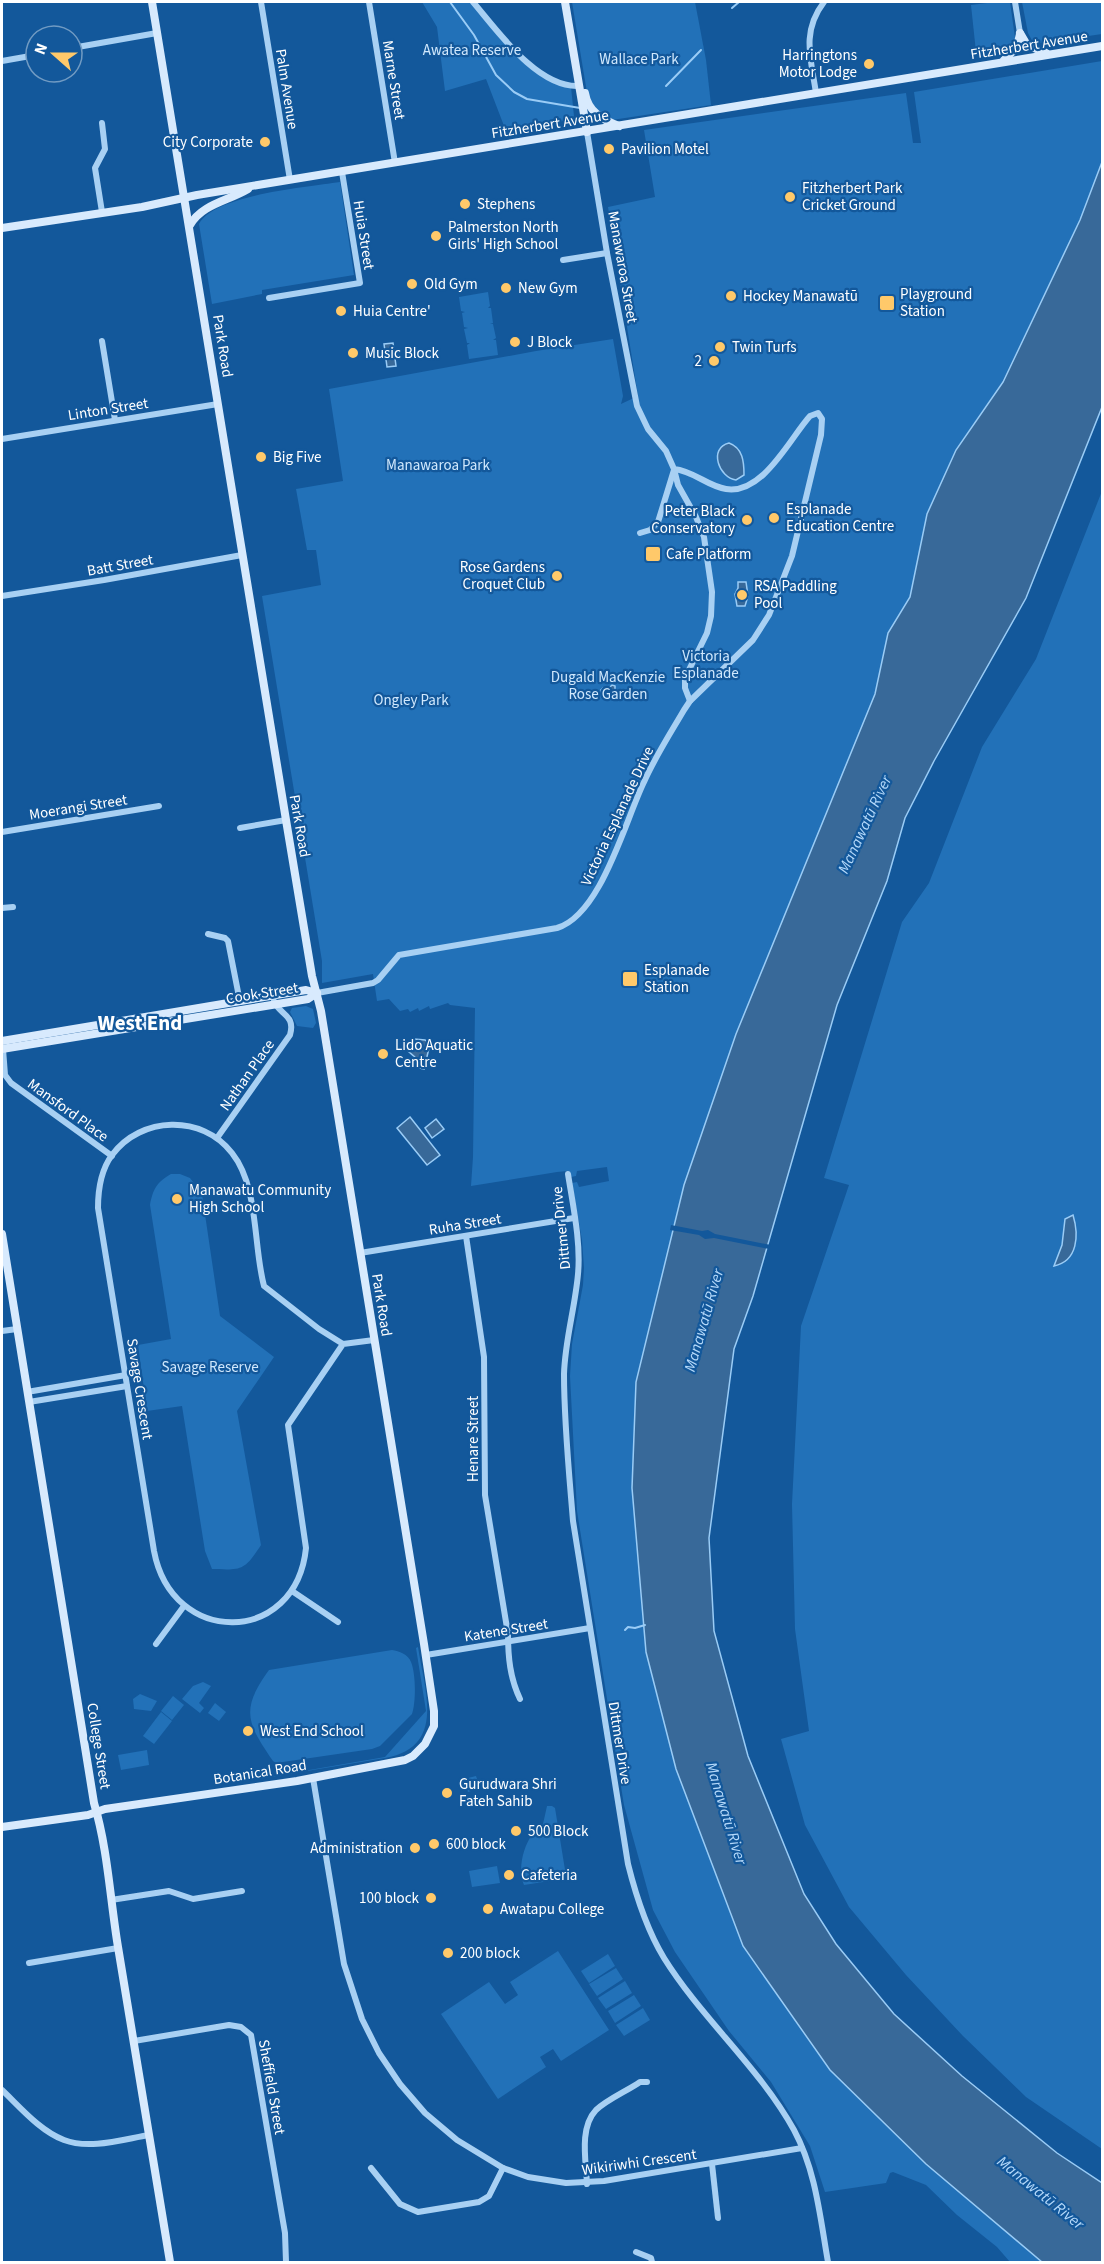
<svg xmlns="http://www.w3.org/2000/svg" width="1104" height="2264" viewBox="0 0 1104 2264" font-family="'Source Sans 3',sans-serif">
<rect width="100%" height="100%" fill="#13589b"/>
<g fill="#2271b8">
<path d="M422 2H473L535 70 571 87 574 116 570 120 506 131 486 79 445 91 437 27Z"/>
<path d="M572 2H695L706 60 711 105 592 123Z"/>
<path d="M995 2H1010L1016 45 976 52 971 5Z"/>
<path d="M1022 2H1102V34L1034 44 1028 33Z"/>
<path d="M1102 61V164L1080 220 1002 382 956 450 927 514 910 597 888 633 875 694 778 934 632 1488 646 1652 676 1769 830 2070 926 2164 1043 2262H1010L997 2247 957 2215 926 2185 893 2172 890 2173 886 2183 825 2192 810 2146 771 2082 729 2031 675 1952 653 1910 624 1805 577 1511 570 1376 572 1344 583 1285 584 1268 582 1240 572 1183 577 1182 579 1187 609 1181 607 1167 577 1171 576 1176 571 1177 567 1171 557 1172 471 1186 473 1157 475 1008 450 1005 448 1003 430 1009 429 1006 419 1011 418 1008 410 1012 408 1009 400 1011 389 999 377 1001 373 974 322 983V961L262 596 321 585 316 550H307L296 489 343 481 329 389 536 351 613 339 623 396 621 404 638 396 608 207 655 197 644 130 906 93 913 143H921L914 92Z"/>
<path d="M340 182 354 275 262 290V294L212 304 199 224C214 195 307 187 340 182Z"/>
<path d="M488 292 490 306 488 308H491L493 323 490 324H493L496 338 493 340H496L498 355 469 359 467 345 470 343H467L464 329 468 328 464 327 462 313 465 312 461 311 459 297Z"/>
<path d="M1102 491V2149L1026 2097 963 2036 906 1975 849 1907 805 1825 781 1739 809 1731 795 1629 792 1504 801 1326 849 1185 824 1178 902 922 929 883 982 747 1036 659Z"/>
<path d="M306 1006 313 1009 316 1023 313 1028 297 1026 290 1012 292 1008Z"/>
<path d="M171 1174H180L190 1178 202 1194 220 1316 274 1357 237 1411 261 1545C244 1571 242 1570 212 1569L205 1551 182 1406 147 1411 138 1345 171 1339 150 1205C153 1189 157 1182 171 1174Z"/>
<path d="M418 1647C425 1692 446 1747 385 1758L228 1784 385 1757 426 1711 416 1648Z"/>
<path d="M392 1650C399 1651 408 1654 411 1662 416 1674 416 1702 412 1714L380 1746 372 1749 276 1763 273 1761C247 1723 240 1710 269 1670Z"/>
<path d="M203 1682 211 1686 199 1703 204 1708 200 1713 182 1699 193 1686Z"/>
<path d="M140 1694 157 1701 151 1711 134 1709 133 1699Z"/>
<path d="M173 1696 184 1705 172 1720 161 1711Z"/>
<path d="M215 1703 226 1712 219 1721 208 1713Z"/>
<path d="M161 1712 172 1721 154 1744 143 1736Z"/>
<path d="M147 1750 149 1765 121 1770 118 1755Z"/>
<path d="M476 1776 480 1788 468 1792 464 1779Z"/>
<path d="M547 1806H552L555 1808 566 1876 562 1879 524 1885C516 1866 526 1834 543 1824Z"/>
<path d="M497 1866 500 1883 472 1887 469 1871Z"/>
<path d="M558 1951 609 2030 561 2061 553 2049 540 2057 546 2067 498 2099 441 2014 489 1982 505 2004 518 1995 510 1982Z"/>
<path d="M608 1954 615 1966 589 1983 581 1971Z"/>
<path d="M616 1968 623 1979 597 1996 589 1984Z"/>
<path d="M625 1981 632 1993 606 2009 598 1998Z"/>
<path d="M634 1995 641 2006 615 2023 608 2011Z"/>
<path d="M643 2008 650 2020 624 2036 616 2025Z"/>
</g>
<g fill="#386999" stroke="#9accf6" stroke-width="1.5">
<path d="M1102 162V407L1026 598 934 761 905 818 887 881 837 1005 753 1296 734 1349 709 1538 714 1631 748 1756 804 1894 836 1944 894 2014 962 2076 1057 2153 1102 2183V2262H1042L926 2164 830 2070 743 1946 676 1769 646 1652 632 1488 636 1382 684 1185 736 1034 875 694 888 633 910 597 927 514 956 450 1003 382 1080 220Z"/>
<path d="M393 343 396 366 387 367 384 344Z"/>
<path d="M729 443C743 448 744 462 744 475L736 480C719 478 708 448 729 443Z"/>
<path d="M738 582H746L748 596 745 606H737L735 594 738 588Z"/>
<path d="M612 685 615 686V698H603L601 690 603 688H609Z"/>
<path d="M414 1039 425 1040 430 1044 424 1069 420 1068 417 1059 408 1051Z"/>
<path d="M410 1117 440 1155 427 1165 397 1128Z"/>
<path d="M436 1119 444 1129 432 1138 425 1128Z"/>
<path d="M1073 1215C1079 1235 1078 1261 1054 1266L1062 1245 1065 1219Z"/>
</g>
<path fill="#13589b" d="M671 1225 702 1231 708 1230 715 1234 771 1245 769 1249 714 1238 705 1239 699 1235 670 1230Z"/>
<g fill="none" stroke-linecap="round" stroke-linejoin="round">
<g stroke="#9accf6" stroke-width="2">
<path d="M450 2 474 35 496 75 514 92 527 99 580 108"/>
<path d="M732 8 739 2"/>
<path d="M666 86 701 50"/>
<path d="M625 1630 628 1627 635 1628 645 1625"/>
</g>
<g stroke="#a8d0f3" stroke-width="6">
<path d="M261 2 290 180"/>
<path d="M369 2 395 163"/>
<path d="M473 2C497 30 537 88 579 86"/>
<path d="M1015 2 1020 33"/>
<path d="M72 48 157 33"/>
<path d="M2 61 36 55"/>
<path d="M816 93C811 59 801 32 824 2"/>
<path d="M102 123 105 149 95 168 102 212"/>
<path d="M563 260 607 253"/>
<path d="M269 298 360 283 342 172"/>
<path d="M102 341 115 420"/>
<path d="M2 439 218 404"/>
<path d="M674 469 678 485 696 517 704 537 712 592 711 616 707 633 685 678V688L690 701"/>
<path d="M640 533 650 530 658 522 674 470"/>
<path d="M2 596 104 580 242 555"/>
<path d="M240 828 286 820"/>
<path d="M2 832 159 806"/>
<path d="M2 908 13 907"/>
<path d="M208 934 225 938 228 941 240 1002"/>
<path d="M317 993 373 983 378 980 399 955 557 928C601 915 625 821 644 782 655 757 670 734 684 710L690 701 753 640 769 615 792 556 821 435 822 419 818 413 810 416C790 438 763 495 726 489 707 486 694 471 674 469L666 451 648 429 637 406 607 253 587 132"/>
<path d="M3 1049 5 1075 11 1083 112 1156"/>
<path d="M217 1138 290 1035C296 1014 279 1015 274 1001"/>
<path d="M568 1174C573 1206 581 1242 578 1274 575 1308 565 1340 564 1374 564 1423 569 1472 573 1521L628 1864C636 1896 647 1930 664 1958 702 2019 759 2067 794 2130 816 2171 820 2217 828 2262"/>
<path d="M466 1236 484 1357 485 1495 508 1634C508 1657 510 1678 520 1699"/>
<path d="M360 1253 574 1218"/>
<path d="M2 1331 17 1329"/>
<path d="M343 1344 319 1329 264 1286C253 1245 259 1187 232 1153 202 1114 141 1116 112 1155 101 1170 98 1189 98 1208L154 1551C172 1647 296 1646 306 1548L288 1425 343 1344 374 1340"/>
<path d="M27 1392 126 1375"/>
<path d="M29 1402 127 1386"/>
<path d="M292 1591 338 1622"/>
<path d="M156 1644 184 1606"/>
<path d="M426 1655 590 1628"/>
<path d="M313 1778 344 1964 362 2019 379 2053 400 2084 425 2113 457 2140 503 2168 528 2177 566 2183 604 2181 802 2148"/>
<path d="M111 1900 169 1891 193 1899 242 1891"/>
<path d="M29 1963 118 1948"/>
<path d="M134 2041 229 2025 241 2027 251 2035 285 2233 286 2262"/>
<path d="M2 2090C20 2107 40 2131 64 2140 90 2150 124 2139 149 2135"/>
<path d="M712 2164 718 2218"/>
<path d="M371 2168 400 2204 418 2212 479 2202 489 2196 503 2168"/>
<path d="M587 2184C586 2161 579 2128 596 2110 608 2099 627 2091 640 2082H647"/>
<path d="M636 2252 651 2258 652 2262"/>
</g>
<g stroke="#d8eafd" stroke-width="8">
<path d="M565 2 587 132"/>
<path d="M1020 33 1027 45 1046 53"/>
<path d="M1004 60 1017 47 1020 34"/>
<path d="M585 93C588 112 603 120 619 126"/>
<path d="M190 225C202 204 228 201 248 189"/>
<path d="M2 228 142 207 197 195 1102 46"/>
<path d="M2 1041 306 990 317 993"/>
<path d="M2 1049 308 999 317 993"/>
<path d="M2 1234 94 1803C108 1850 110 1899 118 1947 135 2052 153 2157 170 2262"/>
<path d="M2 1827 88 1815 105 1809 297 1781 405 1760 413 1756 425 1744 434 1726V1711L424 1644 321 1011 312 976 286 820 152 2"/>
</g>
</g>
<g fill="#ffc96a" stroke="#13589b" stroke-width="2">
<circle cx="869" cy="64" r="6"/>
<circle cx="265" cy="142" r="6"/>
<circle cx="609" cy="149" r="6"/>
<circle cx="790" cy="197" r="6"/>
<circle cx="465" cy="204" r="6"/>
<circle cx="436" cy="236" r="6"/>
<circle cx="412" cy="284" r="6"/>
<circle cx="506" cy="288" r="6"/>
<circle cx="731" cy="296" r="6"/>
<rect x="879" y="295" width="16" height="16" rx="3"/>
<circle cx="341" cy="311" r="6"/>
<circle cx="515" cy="342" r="6"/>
<circle cx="720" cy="347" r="6"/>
<circle cx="353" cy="353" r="6"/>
<circle cx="714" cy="361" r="6"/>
<circle cx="261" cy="457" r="6"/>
<circle cx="774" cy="518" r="6"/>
<circle cx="747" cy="520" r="6"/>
<rect x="645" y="546" width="16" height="16" rx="3"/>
<circle cx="557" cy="576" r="6"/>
<circle cx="742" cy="595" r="6"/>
<rect x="622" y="971" width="16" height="16" rx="3"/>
<circle cx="383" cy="1054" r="6"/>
<circle cx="177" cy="1199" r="6"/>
<circle cx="248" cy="1731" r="6"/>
<circle cx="447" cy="1793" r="6"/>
<circle cx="516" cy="1831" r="6"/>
<circle cx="434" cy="1844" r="6"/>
<circle cx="415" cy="1848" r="6"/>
<circle cx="509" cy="1875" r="6"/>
<circle cx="431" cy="1898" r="6"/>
<circle cx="488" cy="1909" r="6"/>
<circle cx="448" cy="1953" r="6"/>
</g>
<g text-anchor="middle" stroke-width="4.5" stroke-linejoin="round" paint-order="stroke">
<g font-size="15" fill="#fff" stroke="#13589b">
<text transform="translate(1029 45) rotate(-9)" y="5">Fitzherbert Avenue</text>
<text transform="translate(394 80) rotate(81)" y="5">Marne Street</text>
<text transform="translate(287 89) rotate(81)" y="5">Palm Avenue</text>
<text transform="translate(550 124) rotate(-9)" y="5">Fitzherbert Avenue</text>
<text transform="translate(364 235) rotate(81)" y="5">Huia Street</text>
<text transform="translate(623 267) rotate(80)" y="5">Manawaroa Street</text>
<text transform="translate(223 346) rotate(81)" y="5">Park Road</text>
<text transform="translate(108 409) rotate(-9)" y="5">Linton Street</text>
<text transform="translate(120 565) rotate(-10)" y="5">Batt Street</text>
<text transform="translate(78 807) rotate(-9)" y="5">Moerangi Street</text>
<text transform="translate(617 816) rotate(-65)" y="5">Victoria Esplanade Drive</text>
<text transform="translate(300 826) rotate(80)" y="5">Park Road</text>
<text transform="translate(262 993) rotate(-9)" y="5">Cook Street</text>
<text transform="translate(247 1075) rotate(-55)" y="5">Nathan Place</text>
<text transform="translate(68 1110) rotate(36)" y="5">Mansford Place</text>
<text transform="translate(465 1224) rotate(-9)" y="5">Ruha Street</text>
<text transform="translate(561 1228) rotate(-96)" y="5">Dittmer Drive</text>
<text transform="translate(382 1305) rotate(81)" y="5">Park Road</text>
<text transform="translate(140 1389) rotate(81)" y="5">Savage Crescent</text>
<text transform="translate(473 1439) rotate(-90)" y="5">Henare Street</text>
<text transform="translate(506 1630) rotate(-9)" y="5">Katene Street</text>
<text transform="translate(620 1743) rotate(81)" y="5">Dittmer Drive</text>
<text transform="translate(99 1746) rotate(81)" y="5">College Street</text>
<text transform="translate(260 1772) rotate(-9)" y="5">Botanical Road</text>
<text transform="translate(272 2087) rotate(80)" y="5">Sheffield Street</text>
<text transform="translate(639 2162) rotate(-8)" y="5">Wikiriwhi Crescent</text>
</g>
<g font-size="15" fill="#d0e8fd" stroke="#13589b">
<text x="472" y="55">Awatea Reserve</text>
<text x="639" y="64">Wallace Park</text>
<text x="438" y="470">Manawaroa Park</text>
<text x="706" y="661">Victoria<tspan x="706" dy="17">Esplanade</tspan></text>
<text x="608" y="682">Dugald MacKenzie<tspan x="608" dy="17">Rose Garden</tspan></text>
<text x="411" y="705">Ongley Park</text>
<text x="210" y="1372">Savage Reserve</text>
</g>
<g font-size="15" fill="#fff" stroke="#13589b" text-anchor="start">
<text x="857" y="60" text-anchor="end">Harringtons<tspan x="857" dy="17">Motor Lodge</tspan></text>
<text x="253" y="147" text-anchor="end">City Corporate</text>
<text x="621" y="154">Pavilion Motel</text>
<text x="802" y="193">Fitzherbert Park<tspan x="802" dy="17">Cricket Ground</tspan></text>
<text x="477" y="209">Stephens</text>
<text x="448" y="232">Palmerston North<tspan x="448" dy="17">Girls' High School</tspan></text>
<text x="424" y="289">Old Gym</text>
<text x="518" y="293">New Gym</text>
<text x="900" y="299">Playground<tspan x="900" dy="17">Station</tspan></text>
<text x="743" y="301">Hockey Manawatū</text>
<text x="353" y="316">Huia Centre'</text>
<text x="527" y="347">J Block</text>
<text x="732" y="352">Twin Turfs</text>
<text x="365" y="358">Music Block</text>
<text x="702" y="366" text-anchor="end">2</text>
<text x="273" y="462">Big Five</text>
<text x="786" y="514">Esplanade<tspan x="786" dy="17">Education Centre</tspan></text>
<text x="735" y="516" text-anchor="end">Peter Black<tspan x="735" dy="17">Conservatory</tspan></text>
<text x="666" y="559">Cafe Platform</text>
<text x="545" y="572" text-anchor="end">Rose Gardens<tspan x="545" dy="17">Croquet Club</tspan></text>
<text x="754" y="591">RSA Paddling<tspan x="754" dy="17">Pool</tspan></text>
<text x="644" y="975">Esplanade<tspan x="644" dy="17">Station</tspan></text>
<text x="395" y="1050">Lido Aquatic<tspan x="395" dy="17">Centre</tspan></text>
<text x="189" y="1195">Manawatu Community<tspan x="189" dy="17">High School</tspan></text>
<text x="260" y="1736">West End School</text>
<text x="459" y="1789">Gurudwara Shri<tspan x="459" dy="17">Fateh Sahib</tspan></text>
<text x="528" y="1836">500 Block</text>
<text x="446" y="1849">600 block</text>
<text x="403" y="1853" text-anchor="end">Administration</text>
<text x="521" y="1880">Cafeteria</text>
<text x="419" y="1903" text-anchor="end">100 block</text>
<text x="500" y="1914">Awatapu College</text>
<text x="460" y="1958">200 block</text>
</g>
<g font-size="16" font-style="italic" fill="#b5d9fa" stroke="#13589b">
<text transform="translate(864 824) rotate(-65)" y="6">Manawatū River</text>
<text transform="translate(703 1320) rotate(-74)" y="6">Manawatū River</text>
<text transform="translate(727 1813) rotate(73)" y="6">Manawatū River</text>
<text transform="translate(1041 2192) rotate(39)" y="6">Manawatū River</text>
</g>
<g font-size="21" font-weight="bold" fill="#fff" stroke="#13589b">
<text x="140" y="1030">West End</text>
</g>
</g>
<rect width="1104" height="2264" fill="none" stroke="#ffffff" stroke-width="6"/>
<g transform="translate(54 54) rotate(291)"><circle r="28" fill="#13589b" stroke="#719bc3" stroke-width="1.5"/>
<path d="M0-4.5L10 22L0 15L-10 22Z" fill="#ffc96a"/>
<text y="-9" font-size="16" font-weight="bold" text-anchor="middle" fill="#ffffff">N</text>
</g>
</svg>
